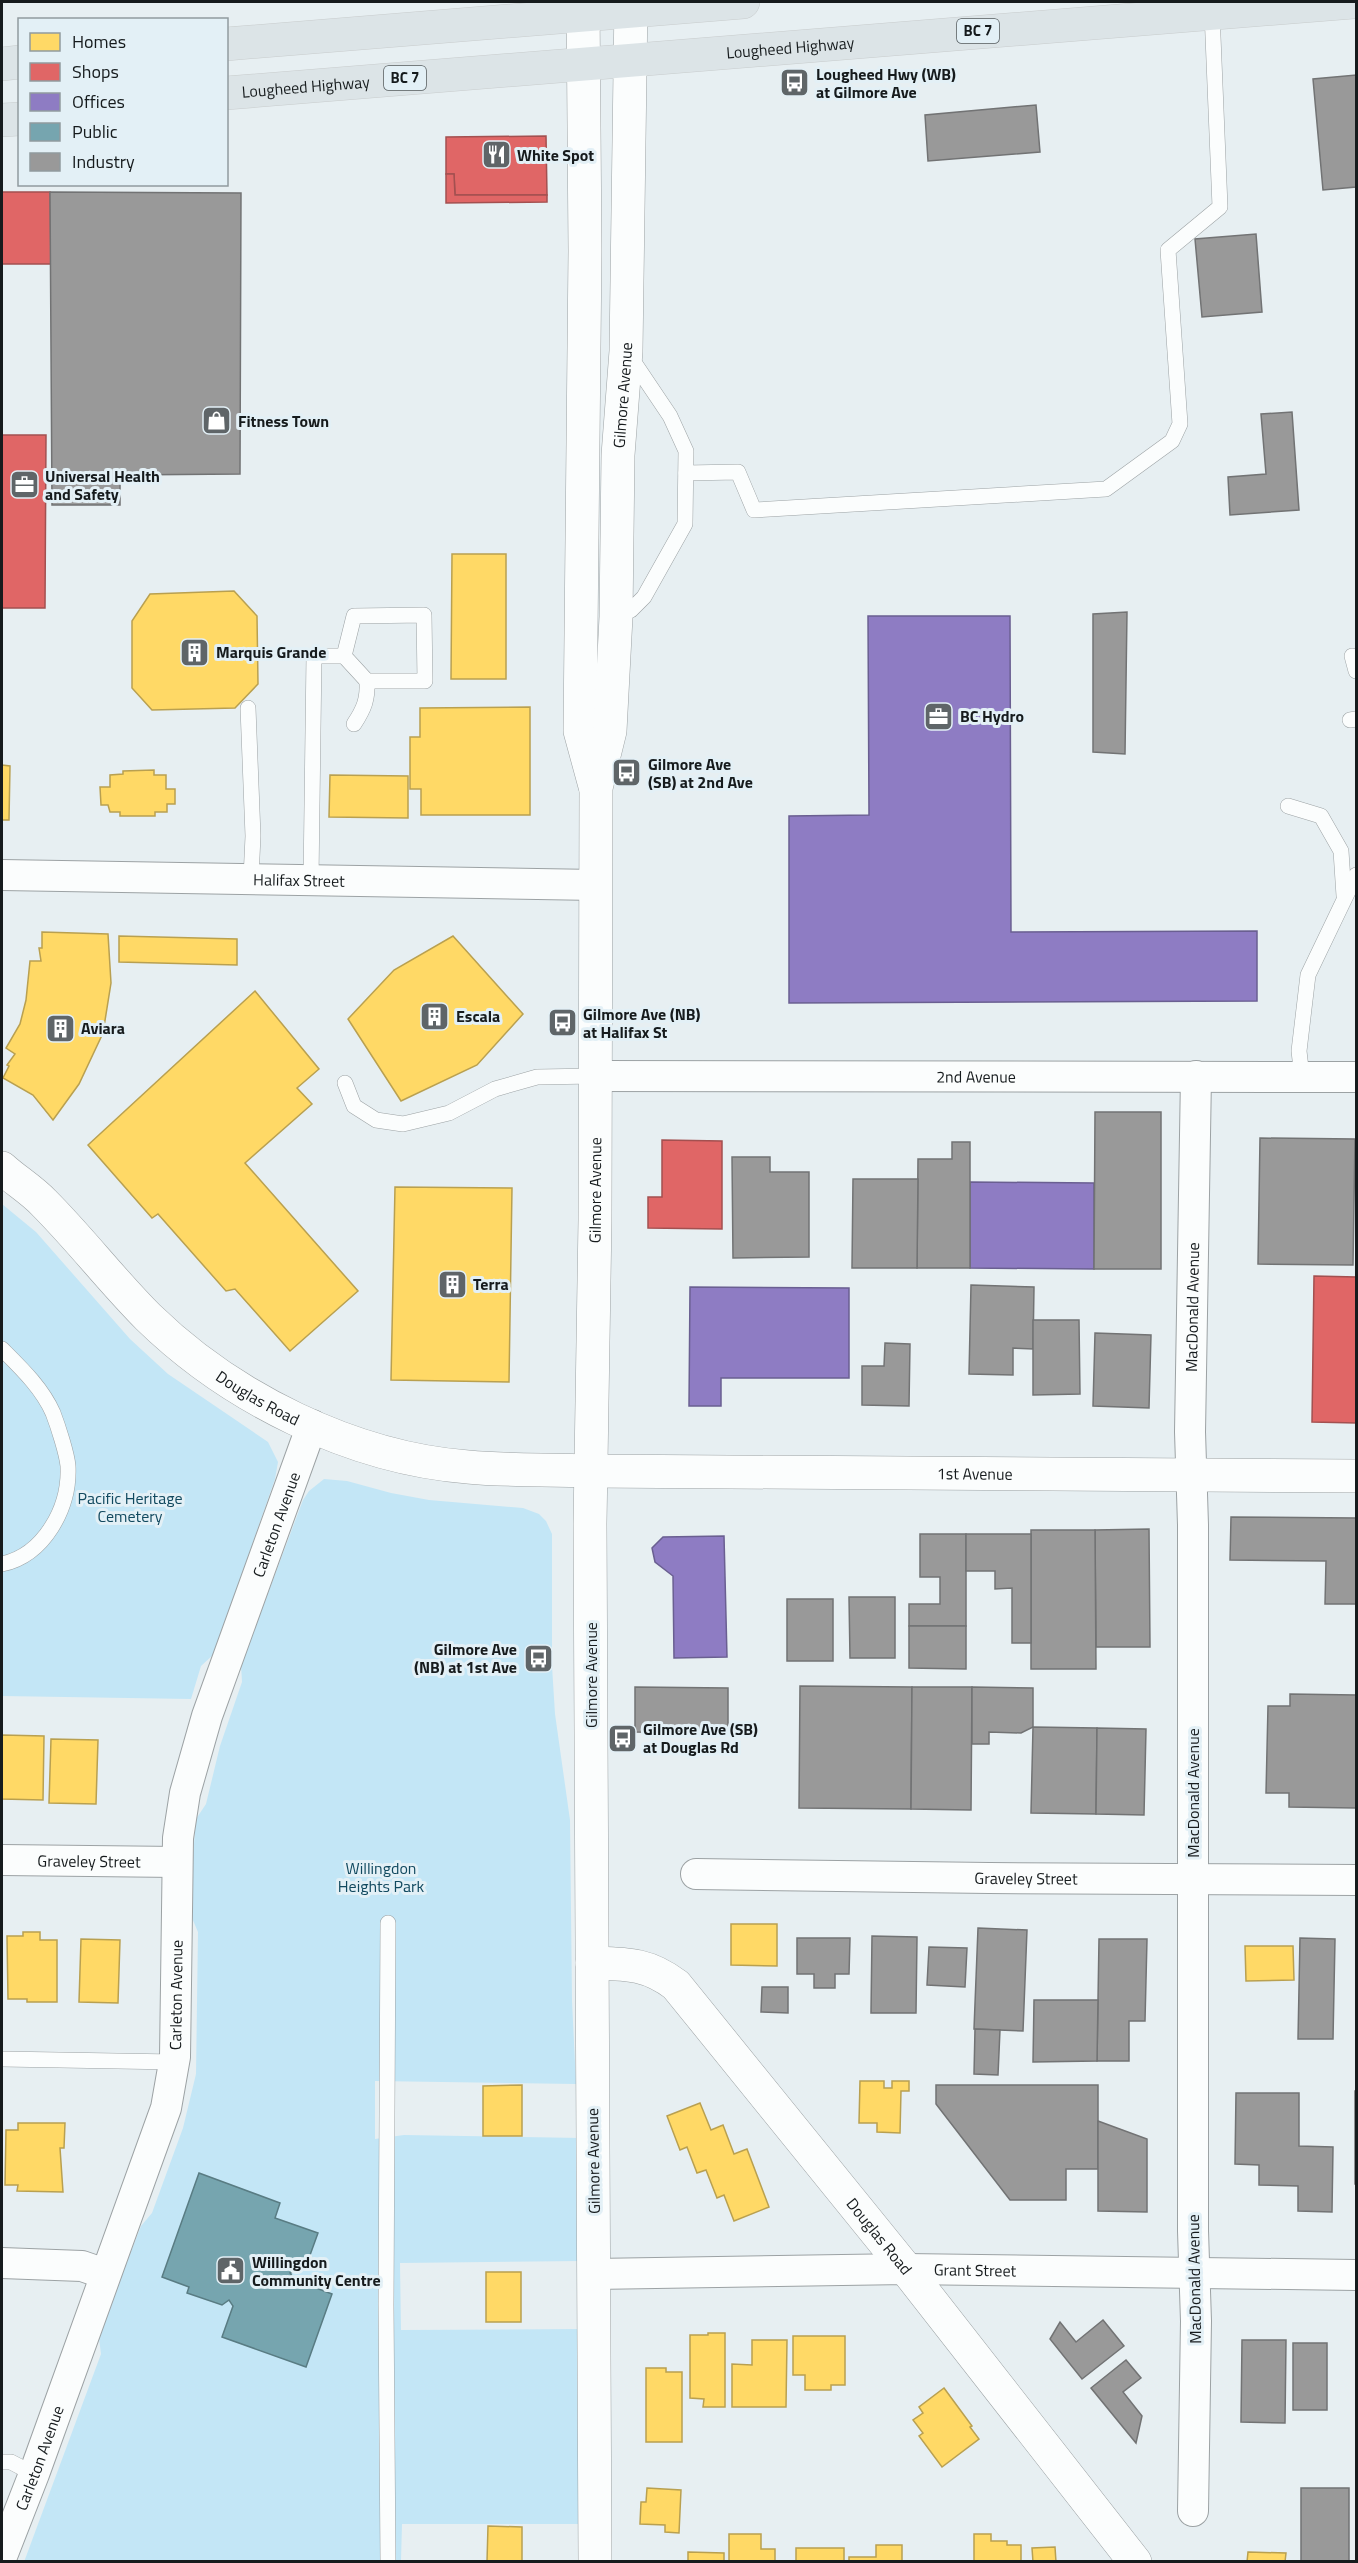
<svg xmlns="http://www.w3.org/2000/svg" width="1358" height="2563" viewBox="0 0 1358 2563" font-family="'Titillium Web',sans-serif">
<rect width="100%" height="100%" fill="#e7eff2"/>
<g fill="#c3e6f6">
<path d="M2 1204 36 1232 130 1339 168 1374 268 1442 278 1462 275 1479 214 1654 201 1666 191 1699 2 1696Z"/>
<path d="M324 1479 347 1481 391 1493 429 1500 523 1508 539 1514 546 1521 552 1534V1666L555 1714 570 1820 572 2001 576 2084 375 2081V2139L404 2135 581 2138V2261L400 2263 401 2330 581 2329 583 2524H402L401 2561 24 2562 101 2354 99 2338 107 2313 141 2226 152 2213 183 2128 196 2074 198 1932 192 1918V1869L196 1819 206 1804 220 1746 242 1682 241 1665 303 1500 309 1491Z"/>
</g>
<g fill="#ffd966" stroke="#b9a050" stroke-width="1.5">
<path d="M452 554H506V679H451Z"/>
<path d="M234 591 257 616 258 684 235 708 152 710 132 688V621L150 594Z"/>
<path d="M530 707V815H421V789H410V737H420V708Z"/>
<path d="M2 765 10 766 9 820H2Z"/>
<path d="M154 770V775H166V789H175V804H167V812H155V816H120V812H110L108 805H101L100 787H110V775L123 774V771Z"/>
<path d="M330 775 408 776V818L329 817Z"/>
<path d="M42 932 108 934 111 983 103 1033 79 1084 53 1120 33 1095 3 1078 9 1066 7 1065 15 1054 6 1048 20 1024 26 1000 30 961H41L39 948H42Z"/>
<path d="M119 936 237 939V965L119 962Z"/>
<path d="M453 936 523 1014 477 1065 401 1101 348 1019 394 970Z"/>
<path d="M255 991 319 1069 297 1088 312 1104 245 1163 358 1291 290 1351 235 1289 226 1291 158 1214 152 1218 88 1145Z"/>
<path d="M395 1187 512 1188 509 1382 391 1380Z"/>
<path d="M2 1735 44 1736 43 1800 2 1799Z"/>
<path d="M51 1739 98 1740 96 1804 49 1803Z"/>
<path d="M731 1924H777V1966L731 1965Z"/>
<path d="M23 1932H40V1940H57V2002H27V1999H8L7 1936H23Z"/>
<path d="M81 1939 120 1940 118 2003 79 2002Z"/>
<path d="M1245 1946H1293L1294 1980 1246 1981Z"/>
<path d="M860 2081H884V2088H892V2081H909V2091H901L900 2133 877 2132V2123H859Z"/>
<path d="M522 2085V2136H483V2086Z"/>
<path d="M700 2103 711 2130 723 2125 734 2154 747 2149 769 2207 734 2221 724 2195 717 2198 706 2170 697 2173 687 2147 680 2150 667 2116Z"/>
<path d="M18 2123H65L64 2148H60L63 2192 17 2191 18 2185H5L6 2130H18Z"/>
<rect x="486" y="2272" width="35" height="50"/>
<path d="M708 2333H725V2407H703L704 2399 690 2398V2335H708Z"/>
<path d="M793 2336H845V2385H831V2390H805V2375H793Z"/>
<path d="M752 2340H787L786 2407H732V2364L752 2365Z"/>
<path d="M646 2368H666V2372H682V2442H646Z"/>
<path d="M944 2388 972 2426 970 2427 979 2439 942 2467 919 2436 923 2433 913 2420 923 2413 919 2407Z"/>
<path d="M647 2488 681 2490 679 2533 665 2532V2525L640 2524 641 2502H646Z"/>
<path d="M488 2526 522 2527V2562H487Z"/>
<path d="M729 2534H761V2549H775V2562H729Z"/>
<path d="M974 2534H991V2541H1007V2545H1021V2562H974Z"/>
<path d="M876 2545H902V2562H849V2557H876Z"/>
<path d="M1055 2547 1056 2562H1033L1032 2548Z"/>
<rect x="796" y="2548" width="48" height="14"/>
<path d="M688 2552 724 2553V2562H688Z"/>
<path d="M1248 2552 1286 2553 1285 2562H1247Z"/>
</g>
<g fill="#e06666" stroke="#a35050" stroke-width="1.5">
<path d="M546 136 547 195H455L454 174H446V137Z"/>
<path d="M446 174H454L455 195H547V202L446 203Z"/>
<path d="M2 192H50L51 264H2Z"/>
<path d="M2 435H46L45 608H2Z"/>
<path d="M662 1140 722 1141V1229L648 1228V1197H662Z"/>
<path d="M1314 1276 1356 1277V1423L1312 1422Z"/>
</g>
<g fill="#8e7cc3" stroke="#6a5f91" stroke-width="1.5">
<path d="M868 616H1010L1011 932 1257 931V1001L789 1003V816L869 815Z"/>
<path d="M970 1182 1094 1183V1269L970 1268Z"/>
<path d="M690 1287 849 1288V1378H721V1406H689Z"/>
<path d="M724 1536 727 1657 674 1658 673 1576 655 1562 652 1548 663 1537Z"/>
</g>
<path fill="#76a5af" stroke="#597c83" stroke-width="1.5" d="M199 2173 280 2203 275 2218 318 2233 305 2269 290 2273 295 2280 332 2294 306 2367 222 2337 233 2306 229 2300 222 2305 187 2293 189 2287 162 2277Z"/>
<g fill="#999" stroke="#727374" stroke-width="1.5">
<path d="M1356 75V187L1323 190 1313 79Z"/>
<path d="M1036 105 1040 152 928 161 925 115Z"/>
<path d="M50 192 241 193 240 474 120 475V505H52Z"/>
<path d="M1256 234 1262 312 1202 317 1195 239Z"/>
<path d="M1292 412 1299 510 1230 515 1228 477 1266 474 1261 414Z"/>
<path d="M1127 612 1125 754 1093 752V614Z"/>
<path d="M1095 1112H1161V1269H1094Z"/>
<path d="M1260 1138 1355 1139 1353 1265 1258 1264Z"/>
<path d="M952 1142H970V1268H917L918 1159H952Z"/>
<path d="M732 1157H770V1172H809V1257L733 1258Z"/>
<path d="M853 1179H918L917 1268H852Z"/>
<path d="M971 1285 1034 1287 1033 1349 1013 1348V1375L969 1374Z"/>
<path d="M1033 1320H1079L1080 1394 1033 1395Z"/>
<path d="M1095 1333 1151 1335 1149 1408 1093 1406Z"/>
<path d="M885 1343 910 1344 909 1406 862 1405V1366H884Z"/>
<path d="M1231 1517 1356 1518V1604H1325L1326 1561 1230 1560Z"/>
<path d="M1149 1529 1150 1647H1096L1095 1530Z"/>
<path d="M1031 1530H1095L1096 1669H1031Z"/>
<path d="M920 1534H966V1626H909V1604H940V1577H920Z"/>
<path d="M966 1534H1031V1643H1012V1588L995 1589V1571H966Z"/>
<path d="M849 1597H895V1658H850Z"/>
<rect x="787" y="1599" width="46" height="62"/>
<path d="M909 1626H966V1669L909 1668Z"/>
<path d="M800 1686 912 1687 911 1809 799 1808Z"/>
<path d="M635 1687 728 1688V1733L635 1732Z"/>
<path d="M912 1687H972L971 1810 911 1809Z"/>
<path d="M972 1687 1033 1688V1727L1021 1733 989 1732V1744H972Z"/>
<path d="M1290 1694 1356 1695V1808L1289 1807V1793H1266L1268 1706H1290Z"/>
<path d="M1033 1727 1097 1728 1096 1814 1031 1813Z"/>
<path d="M1097 1728 1146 1729 1144 1815 1096 1814Z"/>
<path d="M978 1928 1027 1930 1023 2031 974 2029Z"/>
<path d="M872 1936 917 1937 916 2013H871Z"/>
<path d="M797 1938H850L849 1974H835V1988H814V1974H797Z"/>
<path d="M1300 1938 1335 1939 1333 2039H1298Z"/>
<path d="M1099 1939H1147L1145 2021H1129V2061H1097Z"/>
<path d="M929 1947 967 1948 965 1987 927 1985Z"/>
<path d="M762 1987H788V2013L761 2012Z"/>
<path d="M1034 2000H1098L1097 2061 1033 2062Z"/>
<path d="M975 2029 1000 2030 998 2075 974 2074Z"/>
<path d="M936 2085H1098V2169H1066V2200H1010L936 2104Z"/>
<rect x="1355" y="2091" width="1" height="93"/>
<path d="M1236 2093H1299V2146L1333 2147 1332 2212 1298 2211V2186L1259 2185V2165L1235 2164Z"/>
<path d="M1098 2121 1147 2139V2212L1098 2211Z"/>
<path d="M1103 2320 1124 2346 1082 2379 1050 2339 1060 2322 1076 2342Z"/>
<path d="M1242 2340H1286L1285 2423 1241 2422Z"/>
<rect x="1293" y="2343" width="34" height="67"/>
<path d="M1126 2360 1141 2378 1123 2392 1142 2416 1136 2443 1091 2388Z"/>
<rect x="1301" y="2488" width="48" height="74"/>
</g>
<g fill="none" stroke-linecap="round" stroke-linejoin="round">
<defs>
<g id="lane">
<path d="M686 473 738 472 754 510 1106 489 1172 441 1180 424 1168 250 1220 207 1212 12"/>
<path d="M616 617 631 610 644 597 685 524 686 451 670 416 629 355"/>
<path d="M1352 656 1356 671"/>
<path d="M248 708 253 836 251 878"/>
<path d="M1350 720 1356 719"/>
<path d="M354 724C364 709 368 699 367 681"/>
<path d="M1288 806 1321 816 1341 851 1344 896"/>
<path d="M311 880 314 656H344L367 681H425L424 615 354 616 344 656"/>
<path d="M1302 1077 1299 1051 1308 975 1356 875"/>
<path d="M345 1083 354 1106 376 1120 403 1124 449 1113 495 1089 537 1077 595 1076"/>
<path d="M2 1349C21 1368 42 1388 53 1413 58 1426 67 1454 68 1466 70 1508 44 1555 2 1564"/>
<path d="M388 1923 386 2305 388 2562"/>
<path d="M2 2059 175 2062"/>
<path d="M2 2462H11L34 2474"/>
</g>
<g id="street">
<path id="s1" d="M2 875 596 885"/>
<path id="s2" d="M595 1076 1356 1077"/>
<path id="s3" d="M2 1860 177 1862"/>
<path id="s4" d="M696 1874 989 1878 1356 1880"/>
<path d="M2 2263 82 2266 105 2274"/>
<path id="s5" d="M594 2274 906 2269 1356 2275"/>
<path id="s6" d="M1193 2511 1196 2321 1193 2231V1525L1190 1432 1196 1076"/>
<path id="s7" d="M2 2556 34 2474 166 2108 175 2057 178 1838 185 1793 207 1716 312 1425"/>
</g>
<g id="secondary">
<path d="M583 2 585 251 580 731 595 786"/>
<path id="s8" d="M2 1168C15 1180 32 1190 44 1203 80 1239 112 1281 148 1317 231 1398 352 1458 468 1467 508 1471 550 1469 591 1471L1356 1476"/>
<path id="s9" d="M592 1963C626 1964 647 1963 676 1985L906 2269 1135 2562"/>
<path id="s10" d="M595 2562 590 1524 595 1220 596 788 610 731 616 617 618 455 626 351 631 2"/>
</g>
<g id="primary">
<path d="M226 44 743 2"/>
<path d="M2 64 20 62"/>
<path id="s11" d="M226 93 1353 2"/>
<path d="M2 120 20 119"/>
</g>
</defs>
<use href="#lane" stroke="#9ca2a4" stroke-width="16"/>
<use href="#street" stroke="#9ca2a4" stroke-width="32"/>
<use href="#secondary" stroke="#9ca2a4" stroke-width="34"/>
<use href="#primary" stroke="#c8cccd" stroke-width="34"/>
<use href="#lane" stroke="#fbfdfd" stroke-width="15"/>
<use href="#street" stroke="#fbfdfd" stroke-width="30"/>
<use href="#secondary" stroke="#fbfdfd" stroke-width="33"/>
<use href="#primary" stroke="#dce4e7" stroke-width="33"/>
</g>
<defs>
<symbol id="bus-square" viewBox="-11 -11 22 22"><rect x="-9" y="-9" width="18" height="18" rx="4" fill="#5f6568" stroke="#e3f0f6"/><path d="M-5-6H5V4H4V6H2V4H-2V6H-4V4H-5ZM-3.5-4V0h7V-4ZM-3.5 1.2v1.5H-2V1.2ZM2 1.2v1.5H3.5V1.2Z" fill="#fff"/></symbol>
<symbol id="restaurant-square" viewBox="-11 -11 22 22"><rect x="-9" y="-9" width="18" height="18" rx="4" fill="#5f6568" stroke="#e3f0f6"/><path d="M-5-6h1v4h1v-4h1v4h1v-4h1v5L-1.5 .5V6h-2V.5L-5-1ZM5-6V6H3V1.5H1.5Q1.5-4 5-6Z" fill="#fff"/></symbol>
<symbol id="shop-square" viewBox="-11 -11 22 22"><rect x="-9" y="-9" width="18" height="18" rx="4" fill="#5f6568" stroke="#e3f0f6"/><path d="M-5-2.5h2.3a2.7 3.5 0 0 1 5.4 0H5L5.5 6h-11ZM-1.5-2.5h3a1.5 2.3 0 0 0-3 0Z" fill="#fff"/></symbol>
<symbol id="office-square" viewBox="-11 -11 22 22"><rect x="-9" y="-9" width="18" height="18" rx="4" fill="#5f6568" stroke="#e3f0f6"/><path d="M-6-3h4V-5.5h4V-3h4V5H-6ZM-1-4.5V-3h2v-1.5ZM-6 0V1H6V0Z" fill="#fff"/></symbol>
<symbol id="building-square" viewBox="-11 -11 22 22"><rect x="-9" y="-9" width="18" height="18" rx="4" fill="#5f6568" stroke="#e3f0f6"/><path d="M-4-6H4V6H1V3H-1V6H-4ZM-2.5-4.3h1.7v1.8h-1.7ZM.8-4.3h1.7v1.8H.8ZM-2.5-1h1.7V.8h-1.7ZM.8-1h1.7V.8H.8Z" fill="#fff"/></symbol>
<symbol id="civic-square" viewBox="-11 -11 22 22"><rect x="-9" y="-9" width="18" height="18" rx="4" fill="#5f6568" stroke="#e3f0f6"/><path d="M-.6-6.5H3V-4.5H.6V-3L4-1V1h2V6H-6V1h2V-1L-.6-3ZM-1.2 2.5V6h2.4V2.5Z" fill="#fff"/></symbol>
</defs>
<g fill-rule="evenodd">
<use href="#bus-square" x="778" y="66" width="33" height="33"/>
<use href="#restaurant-square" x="480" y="138" width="33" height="33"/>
<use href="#shop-square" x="200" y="404" width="33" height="33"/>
<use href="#office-square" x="8" y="468" width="33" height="33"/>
<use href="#building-square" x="178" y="636" width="33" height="33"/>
<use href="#office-square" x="922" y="700" width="33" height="33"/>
<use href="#bus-square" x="610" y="756" width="33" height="33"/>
<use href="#building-square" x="418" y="1000" width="33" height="33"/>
<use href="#bus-square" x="546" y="1006" width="33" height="33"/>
<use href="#building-square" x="44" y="1012" width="33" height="33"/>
<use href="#building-square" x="436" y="1268" width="33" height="33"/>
<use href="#bus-square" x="522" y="1642" width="33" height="33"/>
<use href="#bus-square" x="606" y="1722" width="33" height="33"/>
<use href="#civic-square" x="214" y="2254" width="33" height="33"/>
</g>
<g text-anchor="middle" stroke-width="6" stroke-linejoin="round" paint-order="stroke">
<g fill="#e3f0f6" stroke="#545b5e" stroke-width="1.5">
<rect x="957" y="19" width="42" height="24" rx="4.5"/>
<rect x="384" y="66" width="42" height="24" rx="4.5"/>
</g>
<g font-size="15" font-weight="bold" fill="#161b1d">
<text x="978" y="36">BC 7</text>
<text x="405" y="83">BC 7</text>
</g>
<g font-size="16" fill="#161b1d" stroke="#e3f0f6">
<text dy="6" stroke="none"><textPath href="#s11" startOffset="566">Lougheed Highway</textPath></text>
<text dy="6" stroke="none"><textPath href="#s11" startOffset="80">Lougheed Highway</textPath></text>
<text dy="6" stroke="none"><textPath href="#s10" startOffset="2169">Gilmore Avenue</textPath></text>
<text dy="6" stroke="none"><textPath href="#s1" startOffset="297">Halifax Street</textPath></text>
<text dy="6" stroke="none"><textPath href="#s2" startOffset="381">2nd Avenue</textPath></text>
<text dy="6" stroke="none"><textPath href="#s10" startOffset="1372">Gilmore Avenue</textPath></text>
<text dy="6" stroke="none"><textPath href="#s6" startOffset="1204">MacDonald Avenue</textPath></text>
<text dy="6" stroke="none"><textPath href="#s8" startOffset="346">Douglas Road</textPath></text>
<text dy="6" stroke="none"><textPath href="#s8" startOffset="1076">1st Avenue</textPath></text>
<text dy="6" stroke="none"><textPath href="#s7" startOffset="1077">Carleton Avenue</textPath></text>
<text transform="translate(591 1675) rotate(-90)" y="6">Gilmore Avenue</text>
<text transform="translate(1193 1793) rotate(-90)" y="6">MacDonald Avenue</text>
<text dy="6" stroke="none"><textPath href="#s3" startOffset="87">Graveley Street</textPath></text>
<text dy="6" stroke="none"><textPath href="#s4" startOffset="330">Graveley Street</textPath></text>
<text dy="6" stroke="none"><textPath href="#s7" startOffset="591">Carleton Avenue</textPath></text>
<text transform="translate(593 2161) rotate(-91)" y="6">Gilmore Avenue</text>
<text dy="6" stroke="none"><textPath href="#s9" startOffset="412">Douglas Road</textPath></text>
<text dy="6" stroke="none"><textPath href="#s5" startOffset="381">Grant Street</textPath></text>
<text transform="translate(1194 2279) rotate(-91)" y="6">MacDonald Avenue</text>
<text dy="6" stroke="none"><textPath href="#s7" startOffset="105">Carleton Avenue</textPath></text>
</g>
<g font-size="16" font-weight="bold" fill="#161b1d" stroke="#e3f0f6" text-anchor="start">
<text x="816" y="80">Lougheed Hwy (WB)<tspan x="816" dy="18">at Gilmore Ave</tspan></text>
<text x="517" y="161">White Spot</text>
<text x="238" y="427">Fitness Town</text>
<text x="45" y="482">Universal Health<tspan x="45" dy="18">and Safety</tspan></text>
<text x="216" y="658">Marquis Grande</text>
<text x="960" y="722">BC Hydro</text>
<text x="648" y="770">Gilmore Ave<tspan x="648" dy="18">(SB) at 2nd Ave</tspan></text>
<text x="583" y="1020">Gilmore Ave (NB)<tspan x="583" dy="18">at Halifax St</tspan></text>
<text x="456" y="1022">Escala</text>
<text x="81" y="1034">Aviara</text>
<text x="473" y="1290">Terra</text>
<text x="517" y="1655" text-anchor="end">Gilmore Ave<tspan x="517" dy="18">(NB) at 1st Ave</tspan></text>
<text x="643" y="1735">Gilmore Ave (SB)<tspan x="643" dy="18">at Douglas Rd</tspan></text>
<text x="252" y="2268">Willingdon<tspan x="252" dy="18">Community Centre</tspan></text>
</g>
<g font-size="16" fill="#11495f" stroke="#e3f0f6">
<text x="130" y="1504">Pacific Heritage<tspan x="130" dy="18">Cemetery</tspan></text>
<text x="381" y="1874">Willingdon<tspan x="381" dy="18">Heights Park</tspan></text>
</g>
</g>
<rect width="1358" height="2563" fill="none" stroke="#161b1d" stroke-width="6"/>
<rect x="18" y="18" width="210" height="168" fill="#e3f0f6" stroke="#919b9f" stroke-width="1.5"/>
<rect x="30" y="33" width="30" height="18" fill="#ffd966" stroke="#919b9f" stroke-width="1.5"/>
<text x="72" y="48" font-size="18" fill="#161b1d">Homes</text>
<rect x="30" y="63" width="30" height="18" fill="#e06666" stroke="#919b9f" stroke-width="1.5"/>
<text x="72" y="78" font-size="18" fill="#161b1d">Shops</text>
<rect x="30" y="93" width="30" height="18" fill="#8e7cc3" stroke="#919b9f" stroke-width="1.5"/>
<text x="72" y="108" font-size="18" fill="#161b1d">Offices</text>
<rect x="30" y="123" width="30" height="18" fill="#76a5af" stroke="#919b9f" stroke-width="1.5"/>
<text x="72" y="138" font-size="18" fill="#161b1d">Public</text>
<rect x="30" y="153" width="30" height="18" fill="#999999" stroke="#919b9f" stroke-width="1.5"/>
<text x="72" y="168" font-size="18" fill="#161b1d">Industry</text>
</svg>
